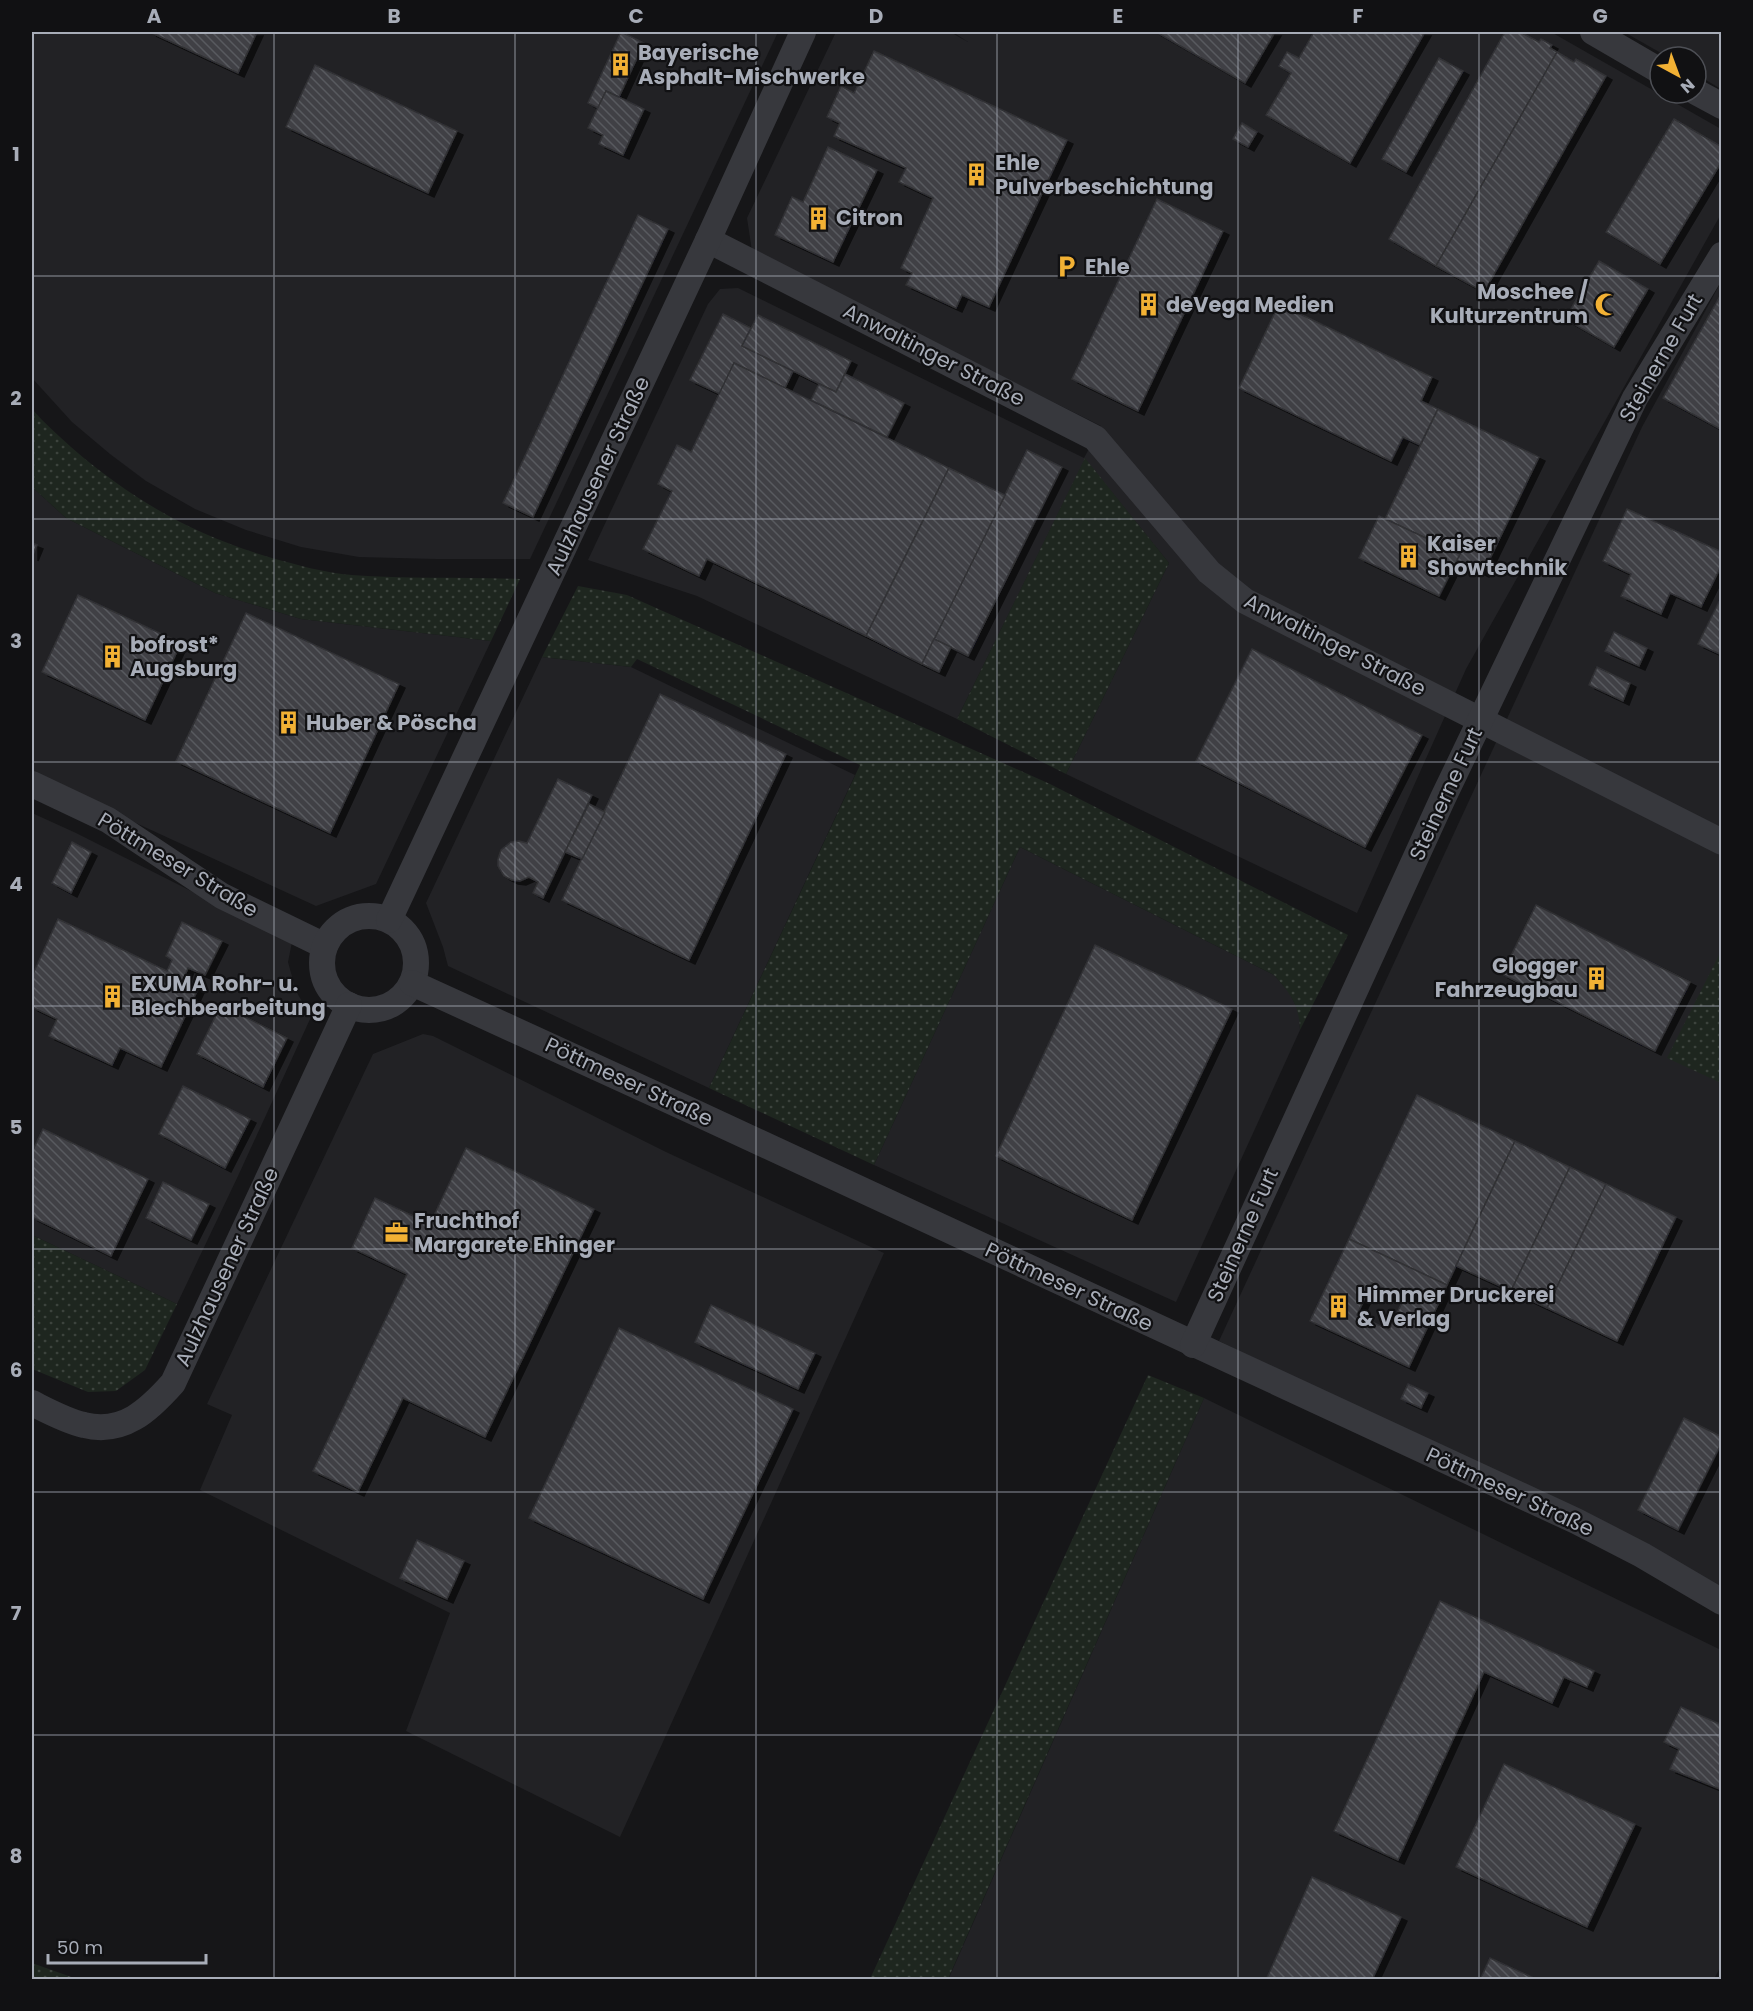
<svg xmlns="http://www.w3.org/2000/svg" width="1753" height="2011" viewBox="0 0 1753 2011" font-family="Poppins,sans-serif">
<defs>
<pattern id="grass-dots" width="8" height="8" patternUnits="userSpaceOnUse" patternTransform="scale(1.5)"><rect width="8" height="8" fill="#1e261f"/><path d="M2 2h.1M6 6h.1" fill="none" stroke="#3c433d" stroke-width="1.8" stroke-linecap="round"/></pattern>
<pattern id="building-back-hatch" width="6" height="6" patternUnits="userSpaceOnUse" patternTransform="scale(1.5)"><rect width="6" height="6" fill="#404145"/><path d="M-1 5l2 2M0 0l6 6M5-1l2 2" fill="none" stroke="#595a5e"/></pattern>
<filter id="shadow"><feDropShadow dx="6" dy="4" stdDeviation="0" flood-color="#0009"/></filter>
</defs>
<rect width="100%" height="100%" fill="#161618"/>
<g fill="#222225">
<path d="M32 32H778L530 559H436L359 557 301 547 246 530 195 509 146 481 110 454 72 422 32 378Z"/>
<path d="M836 32H950L968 42 953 32H1551L1721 129V214L1466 669 1357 913 1066 774 1169 563 1085 459 957 719 697 596 588 560 708 304 720 289 738 288 1084 458 1101 426 752 251 747 218Z"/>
<path d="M1624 32H1721V89L1696 74V57H1668Z"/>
<path d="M1721 282V1589L1219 1341 1642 427Z"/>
<path d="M32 487 66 518 215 593 301 619 491 641 376 884 316 906 112 812 32 771Z"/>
<path d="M542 657 631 667 855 775 709 1088 448 966 443 947 426 903Z"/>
<path d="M32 813 76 833 292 942 288 962 296 991 311 1017 238 1176 177 1304 32 1235Z"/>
<path d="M1020 847 1274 975 1289 992 1299 1012 1300 1030 1176 1302 874 1165Z"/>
<path d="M423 1034 433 1036 666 1152 884 1253 620 1837 406 1731 450 1613 200 1490 232 1415 207 1404 373 1054Z"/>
<path d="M1204 1398 1721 1650 1722 1964 1714 1979 948 1980Z"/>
</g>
<g fill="url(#grass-dots)">
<path d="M32 409C44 423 58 435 71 447 133 501 194 535 272 558 298 565 325 573 352 575 408 579 465 577 520 579L491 641 301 619 215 593 66 518 32 487Z"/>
<path d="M1085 458 1169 563 1066 774 957 719Z"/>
<path d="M578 586 627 595 1050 784 1348 935 1300 1030C1299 1004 1290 993 1274 975L1020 847 874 1165 709 1088 860 765 637 659 631 667 542 657Z"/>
<path d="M1721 951V1083L1667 1058Z"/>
<path d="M32 1235 177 1304 145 1370 116 1391 88 1392 32 1369Z"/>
<path d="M1148 1375 1204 1398 948 1979H870Z"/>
<path d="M32 1963 77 1979H32Z"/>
</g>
<g fill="url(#building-back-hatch)" stroke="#303034" stroke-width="1.5" fill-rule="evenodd" filter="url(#shadow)">
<path d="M150 32H257L238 73Z"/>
<path d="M621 32 644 43 619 97 606 91 598 108 588 103Z"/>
<path d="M1156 32H1275L1245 83Z"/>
<path d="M1314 32H1425L1350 163 1266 115 1291 73 1279 66 1287 52 1299 58Z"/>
<path d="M1505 32H1520L1539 42 1541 39 1552 45 1550 48 1557 52 1436 266 1389 239Z"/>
<path d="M874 51 1067 140 989 307 962 295 956 308 906 285 912 273 901 268 933 198 899 182 906 168 834 136 840 123 827 117 841 86 854 93Z"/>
<path d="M1557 52 1574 62 1576 59 1606 76 1484 292 1436 266Z"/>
<path d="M1439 58 1463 71 1406 172 1382 159Z"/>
<path d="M315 65 457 131 428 193 286 127Z"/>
<path d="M606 91 644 109 623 155 599 144 603 135 588 128Z"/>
<path d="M1674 119 1722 147V161L1660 264 1606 232Z"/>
<path d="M1242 123 1257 132 1248 147 1233 139Z"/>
<path d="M828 147 877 170 833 262 775 235 792 197 803 202Z"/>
<path d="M1157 199 1223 231 1138 411 1072 379Z"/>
<path d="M638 215 668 229 533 517 503 503Z"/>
<path d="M1599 261 1648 289 1614 347 1565 319Z"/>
<path d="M1719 298 1722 299V430L1663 398Z"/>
<path d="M1279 304 1432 377 1421 401 1438 409 1420 445 1403 437 1391 461 1239 388Z"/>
<path d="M723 314 751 328 742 346 793 371 785 388 734 363 720 394 690 380Z"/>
<path d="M758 315 851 361 836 392 742 346Z"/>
<path d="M734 363 949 468 866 636 707 559 699 576 643 549 672 491 658 484 677 445 691 452Z"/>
<path d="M845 374 904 403 887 437 811 400 819 384 836 392Z"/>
<path d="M1438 409 1539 457 1483 573 1456 560 1460 554 1385 519Z"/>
<path d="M1027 450 1062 467 968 656 934 639Z"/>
<path d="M949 468 1005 495 922 664 866 636Z"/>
<path d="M1627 509 1722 552V564L1701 607 1670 593 1661 614 1621 596 1631 574 1603 561Z"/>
<path d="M1379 516 1460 554 1439 596 1359 558Z"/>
<path d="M32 543 37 545 32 557Z"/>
<path d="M78 595 181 643 145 720 42 672Z"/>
<path d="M1722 596V655L1698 644Z"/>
<path d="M246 613 399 684 330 833 176 761Z"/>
<path d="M1614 632 1647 648 1639 666 1605 651Z"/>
<path d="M934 639 951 647 939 672 922 664Z"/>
<path d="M1252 649 1422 735 1365 847 1196 761Z"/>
<path d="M1597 667 1630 683 1623 701 1589 685Z"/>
<path d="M660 694 786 754 689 960 562 900Z"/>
<path d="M558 779 592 795 543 898 533 893 538 882 529 877 520 881 512 880 504 876 498 866V859L501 850 511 842 519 841 527 843Z"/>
<path d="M589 804 605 812 582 859 565 852Z"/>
<path d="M72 842 91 852 71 893 52 883Z"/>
<path d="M1536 905 1690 982 1655 1051 1502 974Z"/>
<path d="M58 919 167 971 172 960 166 956 182 922 222 941 205 975 188 968 184 978 200 985 161 1067 120 1048 112 1065 49 1036 57 1019 32 1007V976Z"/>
<path d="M1095 945 1232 1009 1132 1220 996 1156Z"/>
<path d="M221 1005 287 1038 263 1087 197 1054Z"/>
<path d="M183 1086 250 1119 225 1168 159 1134Z"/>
<path d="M1417 1095 1515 1141 1447 1285 1349 1239Z"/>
<path d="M43 1129 148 1179 111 1256 32 1217V1152Z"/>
<path d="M1515 1141 1570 1167 1511 1291 1456 1266Z"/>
<path d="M466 1148 594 1209 485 1437 403 1398 358 1492 313 1471 407 1274 352 1248 375 1198 430 1224Z"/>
<path d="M1570 1167 1606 1184 1547 1308 1511 1291Z"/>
<path d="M163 1182 209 1204 191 1240 146 1218Z"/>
<path d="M1606 1184 1676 1217 1617 1341 1547 1308Z"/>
<path d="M1349 1239 1447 1285 1409 1367 1310 1321ZM1372 1283 1404 1298 1389 1330 1357 1315Z"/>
<path d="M711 1305 815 1353 798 1389 695 1342Z"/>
<path d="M619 1328 793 1409 703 1599 529 1518Z"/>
<path d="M1408 1384 1428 1393 1421 1408 1401 1399Z"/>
<path d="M1684 1418 1722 1437V1442L1678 1530 1638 1510Z"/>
<path d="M417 1540 464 1561 447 1599 400 1578Z"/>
<path d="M1440 1601 1594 1671 1587 1687 1564 1677 1552 1703 1484 1672 1398 1860 1334 1831Z"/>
<path d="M1681 1707 1722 1725V1790L1670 1769 1679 1749 1664 1742Z"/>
<path d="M1504 1764 1635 1824 1587 1927 1456 1867Z"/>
<path d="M1312 1877 1401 1917 1372 1980H1266Z"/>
<path d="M1490 1958 1538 1980H1480Z"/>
</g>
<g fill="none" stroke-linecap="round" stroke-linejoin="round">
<g stroke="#37383d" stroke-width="26">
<path d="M1593 32 1660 71"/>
<path d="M1696 92 1722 106"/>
<path d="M708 240 1095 438 1209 572 1245 601 1722 842"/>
<path d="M32 784 108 820 222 896 325 946"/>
<circle cx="369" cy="963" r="47"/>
<path d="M389 920 708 240 803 32"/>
<path d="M412 983 694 1112 1576 1521 1642 1555 1722 1602"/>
<path d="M1193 1345 1443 798 1635 398 1722 255"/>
<path d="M32 1403C48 1411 66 1421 84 1425 123 1435 149 1410 173 1383L349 1005"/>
</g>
</g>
<path fill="none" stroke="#a8adb8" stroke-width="1.5" stroke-opacity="0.55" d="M274 32V1980M515 32V1980M756 32V1980M997 32V1980M1238 32V1980M1479 32V1980M32 276H1722M32 519H1722M32 762H1722M32 1006H1722M32 1249H1722M32 1492H1722M32 1735H1722"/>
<defs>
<symbol id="building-bare" viewBox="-9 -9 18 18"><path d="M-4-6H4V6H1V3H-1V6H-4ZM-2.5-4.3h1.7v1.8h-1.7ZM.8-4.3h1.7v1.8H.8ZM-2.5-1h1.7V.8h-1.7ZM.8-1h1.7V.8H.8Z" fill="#f2b134" stroke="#111113" stroke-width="2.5" paint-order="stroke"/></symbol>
<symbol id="parking-bare" viewBox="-9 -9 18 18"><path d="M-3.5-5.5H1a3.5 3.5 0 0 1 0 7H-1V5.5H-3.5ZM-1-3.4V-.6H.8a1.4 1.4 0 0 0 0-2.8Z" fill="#f2b134" stroke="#111113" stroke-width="2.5" paint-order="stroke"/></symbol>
<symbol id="mosque-bare" viewBox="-9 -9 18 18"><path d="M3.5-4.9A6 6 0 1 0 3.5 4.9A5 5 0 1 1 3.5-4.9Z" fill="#f2b134" stroke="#111113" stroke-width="2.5" paint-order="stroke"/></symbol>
<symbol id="office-bare" viewBox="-9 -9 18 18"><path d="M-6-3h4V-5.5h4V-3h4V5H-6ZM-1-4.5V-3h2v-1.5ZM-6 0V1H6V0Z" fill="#f2b134" stroke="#111113" stroke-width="2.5" paint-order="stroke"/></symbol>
</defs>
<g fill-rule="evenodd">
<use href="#building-bare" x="604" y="48" width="33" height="33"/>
<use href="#building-bare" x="960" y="158" width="33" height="33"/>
<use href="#building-bare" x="802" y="202" width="33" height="33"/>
<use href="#parking-bare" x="1050" y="250" width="33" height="33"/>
<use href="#mosque-bare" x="1590" y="288" width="33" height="33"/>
<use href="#building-bare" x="1132" y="288" width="33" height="33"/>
<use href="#building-bare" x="1392" y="540" width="33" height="33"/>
<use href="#building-bare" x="96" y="640" width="33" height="33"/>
<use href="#building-bare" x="272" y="706" width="33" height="33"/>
<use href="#building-bare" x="1580" y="962" width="33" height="33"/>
<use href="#building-bare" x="96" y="980" width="33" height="33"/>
<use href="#office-bare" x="380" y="1216" width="33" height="33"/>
<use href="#building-bare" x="1322" y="1290" width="33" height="33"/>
</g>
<g text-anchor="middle" stroke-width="4.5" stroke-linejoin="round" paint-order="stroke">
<g font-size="21" font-weight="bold" fill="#a8adb8" stroke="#111113" text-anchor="start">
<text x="638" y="60">Bayerische<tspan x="638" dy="24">Asphalt-Mischwerke</tspan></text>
<text x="995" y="170">Ehle<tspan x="995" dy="24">Pulverbeschichtung</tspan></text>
<text x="836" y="225">Citron</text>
<text x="1085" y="274">Ehle</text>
<text x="1588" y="299" text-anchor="end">Moschee /<tspan x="1588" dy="24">Kulturzentrum</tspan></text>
<text x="1166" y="312">deVega Medien</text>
<text x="1427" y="551">Kaiser<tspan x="1427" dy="24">Showtechnik</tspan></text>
<text x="130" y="652">bofrost*<tspan x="130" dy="24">Augsburg</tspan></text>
<text x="306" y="730">Huber &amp; Pöscha</text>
<text x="1578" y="973" text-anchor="end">Glogger<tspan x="1578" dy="24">Fahrzeugbau</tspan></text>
<text x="131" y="991">EXUMA Rohr- u.<tspan x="131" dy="24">Blechbearbeitung</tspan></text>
<text x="414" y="1228">Fruchthof<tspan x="414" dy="24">Margarete Ehinger</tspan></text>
<text x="1357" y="1302">Himmer Druckerei<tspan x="1357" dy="24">&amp; Verlag</tspan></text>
</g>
<g font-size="21" fill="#a8adb8" stroke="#111113">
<text transform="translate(934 355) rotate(27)" y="7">Anwaltinger Straße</text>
<text transform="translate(1661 358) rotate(-60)" y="7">Steinerne Furt</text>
<text transform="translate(598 476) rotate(-65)" y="7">Aulzhausener Straße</text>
<text transform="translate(1335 645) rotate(27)" y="7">Anwaltinger Straße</text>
<text transform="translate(1446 794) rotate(-65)" y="7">Steinerne Furt</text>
<text transform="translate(178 865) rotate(31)" y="7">Pöttmeser Straße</text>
<text transform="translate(629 1082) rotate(25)" y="7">Pöttmeser Straße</text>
<text transform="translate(1243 1235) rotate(-66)" y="7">Steinerne Furt</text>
<text transform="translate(227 1267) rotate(-65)" y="7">Aulzhausener Straße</text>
<text transform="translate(1069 1287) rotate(25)" y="7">Pöttmeser Straße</text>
<text transform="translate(1510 1492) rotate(25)" y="7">Pöttmeser Straße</text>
</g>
</g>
<rect width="1753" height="2011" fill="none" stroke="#111113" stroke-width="66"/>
<g transform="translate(1678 75) rotate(139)"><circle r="28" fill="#111113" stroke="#4d4f55" stroke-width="1.5"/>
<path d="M0-4.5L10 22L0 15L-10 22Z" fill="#f2b134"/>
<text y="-9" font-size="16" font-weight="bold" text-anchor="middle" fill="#a8adb8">N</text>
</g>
<path d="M48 1954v9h158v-9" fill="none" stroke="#a8adb8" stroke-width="3"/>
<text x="57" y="1954" font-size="18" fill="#a8adb8" stroke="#111113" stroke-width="4.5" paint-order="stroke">50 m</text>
<rect x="33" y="33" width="1687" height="1945" fill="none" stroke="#a8adb8" stroke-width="2"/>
<g font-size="20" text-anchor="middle" font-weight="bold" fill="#a8adb8">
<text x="154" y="23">A</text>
<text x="394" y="23">B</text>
<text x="636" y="23">C</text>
<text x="876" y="23">D</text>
<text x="1118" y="23">E</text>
<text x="1358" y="23">F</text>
<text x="1600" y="23">G</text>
<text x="16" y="161">1</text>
<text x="16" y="405">2</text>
<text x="16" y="648">3</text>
<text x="16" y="891">4</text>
<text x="16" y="1134">5</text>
<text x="16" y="1377">6</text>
<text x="16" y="1620">7</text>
<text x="16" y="1863">8</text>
</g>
</svg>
